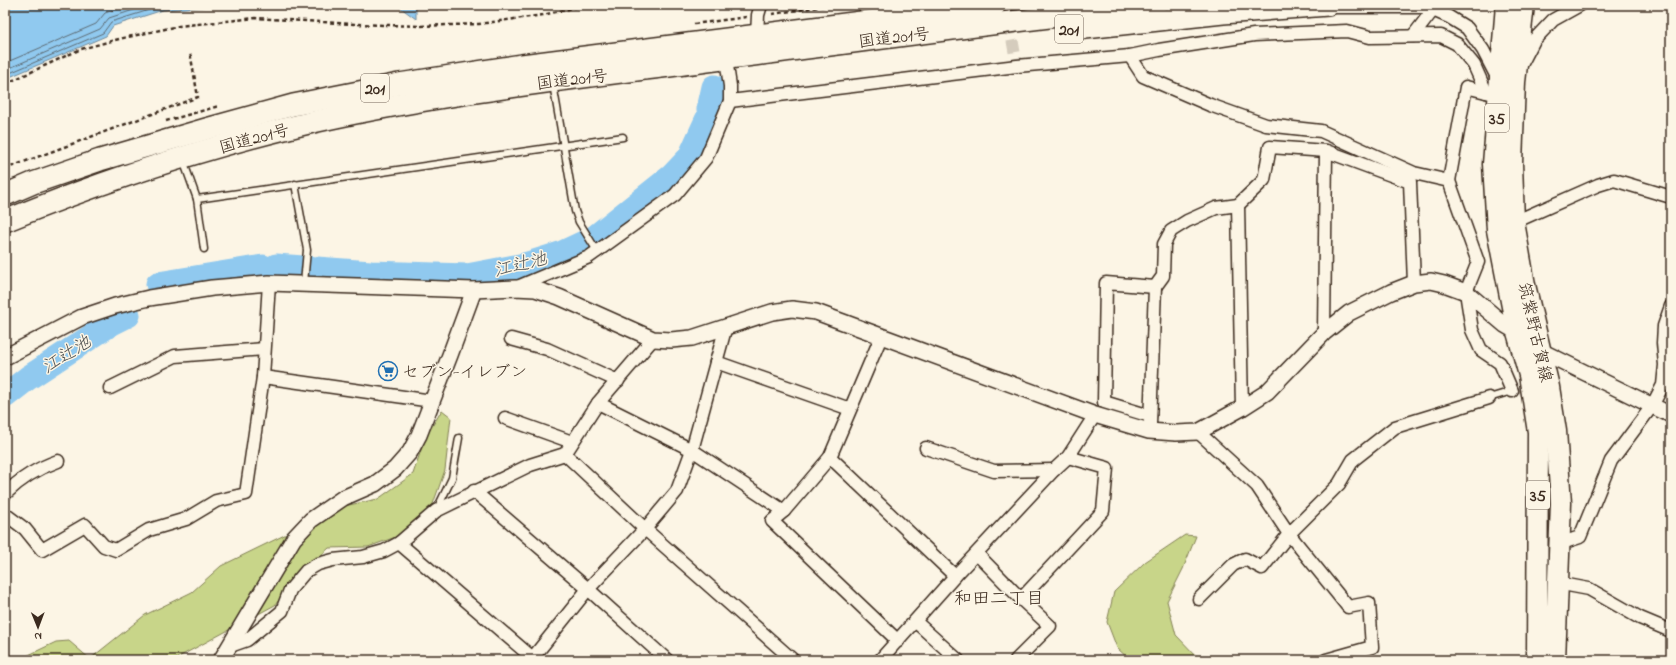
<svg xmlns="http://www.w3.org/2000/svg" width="1676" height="665" viewBox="0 0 1676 665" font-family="'Indie Flower','Klee One',sans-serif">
<rect width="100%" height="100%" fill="#fcf5e5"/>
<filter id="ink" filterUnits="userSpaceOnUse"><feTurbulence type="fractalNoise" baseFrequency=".025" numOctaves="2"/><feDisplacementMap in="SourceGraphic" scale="8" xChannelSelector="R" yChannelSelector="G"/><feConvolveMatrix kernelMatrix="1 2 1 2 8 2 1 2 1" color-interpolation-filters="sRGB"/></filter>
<g filter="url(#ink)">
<g fill="#c8d589" stroke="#828054">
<path d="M442 410 451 417 445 470 433 504 404 534 368 547 329 548 299 575 275 605 173 660H18L56 642 69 641 90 659 145 615 192 592 221 566 344 506 378 499 413 474 425 438Z"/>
<path d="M1185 535 1196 536 1183 569 1167 601 1176 635 1199 659 1202 660H1130L1117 648 1107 622 1114 592 1145 562Z"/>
</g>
<g fill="#90c9ef" stroke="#6e899b">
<path d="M5 5H223L163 10 113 26 106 36 5 79Z"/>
<path d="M397 5H416V19Z"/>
</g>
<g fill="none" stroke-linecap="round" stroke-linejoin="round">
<g stroke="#5d6a72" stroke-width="1">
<path d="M5 63 96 24 105 13 129 5"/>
<path d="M5 70 100 29 109 18 149 5"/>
<path d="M5 75 103 33 111 22 162 6 173 5"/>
</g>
<g stroke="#90c9ef" stroke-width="25">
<path d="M709 109 714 87"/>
<path d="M276 266 371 273 467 276 525 265 560 254 594 238 672 176 690 157 707 120"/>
<path d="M158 284 263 267"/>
<path d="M5 396 28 378 112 323 128 315"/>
</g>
<path stroke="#d5ccbd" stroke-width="12" stroke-dasharray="12 6" stroke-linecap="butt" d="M1006 5 1017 66"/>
<defs>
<g id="service">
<path d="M553 84 575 211 579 222 597 251"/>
<path d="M183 160 197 199 204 249"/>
<path d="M295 184 307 250 304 283"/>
<path d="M197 199 623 137"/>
<path d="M1489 398 1512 391"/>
<path d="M437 509 452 478 459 438"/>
</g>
<g id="minor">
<path d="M1322 7H1426L1449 17 1467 28 1483 50 1498 79"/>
<path d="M757 35 758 15 761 5"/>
<path d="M1413 36 1433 10"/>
<path d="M1130 56 1143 76 1210 105 1266 125 1321 131 1414 173 1449 181 1478 262 1466 292 1472 330 1481 350 1500 363 1512 391"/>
<path d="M1522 63 1534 40 1553 20 1580 5"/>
<path d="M730 101 1017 66 1130 56 1159 50 1254 35 1347 31 1370 37 1441 36 1457 44 1474 65 1486 92"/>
<path d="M1449 181 1466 87 1490 93"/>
<path d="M1238 205 1242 408"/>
<path d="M1510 224 1598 185 1614 180 1671 197"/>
<path d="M515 288 589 257 675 195 706 158 730 101V86L726 59"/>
<path d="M1324 333 1326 151"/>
<path d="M881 337 830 457 784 511 772 521 898 641"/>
<path d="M511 339 547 349 618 381"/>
<path d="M716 362 850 409"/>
<path d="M263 377 432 401"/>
<path d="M110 388 175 356 264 349"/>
<path d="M598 403 692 450 784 511"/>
<path d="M1150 416 1104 402 1106 283 1155 287 1163 276 1164 244 1171 231 1187 221 1216 208 1238 205 1264 180 1270 147 1326 151 1410 182 1414 283"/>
<path d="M505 418 572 442"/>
<path d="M1150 424 1155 287"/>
<path d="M1198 432 1257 486 1289 534 1348 607 1369 603 1372 647 1326 660"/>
<path d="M926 448 994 471 1054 470"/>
<path d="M565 454 645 529 793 660"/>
<path d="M830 457 955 576"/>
<path d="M474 491 588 589 667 660"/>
<path d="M5 494C20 479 38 468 58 461"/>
<path d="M5 514 25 529 42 550 85 525 104 546 116 550 149 530 186 519 216 501 246 494 263 377 269 283"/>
<path d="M399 543 535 660"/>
<path d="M1559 544 1580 537 1611 461 1652 406 1663 385 1665 365 1663 343 1664 326 1671 306"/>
<path d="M977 554 1021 599 1050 626 1016 660"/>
<path d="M1557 583 1589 589 1640 618 1671 631"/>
<path d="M1021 599 1103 511 1107 468 1068 457"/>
<path d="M1199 599 1233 565 1245 559 1262 568 1289 534 1339 484 1353 460 1395 427 1489 398"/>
<path d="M916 622 958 660"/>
<path d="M230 646 247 640 282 611 290 590 306 571 318 564 333 560 363 557 384 551 399 543 436 511 530 465 565 454 598 403 653 339"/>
<path d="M531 660 588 589 645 529 677 491 692 450 726 326"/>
<path d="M880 660 955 576 1054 470 1068 457 1095 415"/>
</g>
<g id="tertiary">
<path d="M5 357 82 317 115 306 149 298 212 288 269 283 474 290 515 288 535 289 559 297 653 339 671 340 692 338 772 312 792 309 816 312 1095 415 1149 431 1176 433 1198 432 1242 408 1267 392 1324 333 1349 313 1391 292 1414 283 1431 281 1444 284 1466 292 1505 325 1517 332 1541 351 1671 415"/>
<path d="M221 660 294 538 311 520 343 498 375 484 395 469 410 452 419 435 450 355 474 290"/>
</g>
<g id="primary">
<path d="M1506 5 1493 164 1497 230 1517 332 1529 375 1538 432 1537 660"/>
<path d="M1524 5 1515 82 1512 163 1514 222 1525 285 1549 387 1556 431 1561 503 1555 660"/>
</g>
<g id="trunk">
<path d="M1076 29 1223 13 1328 5"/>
<path d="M5 195 33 183 100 160 206 129 293 105 399 84 522 65 995 5"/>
<path d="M5 221C98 183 198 150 296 126 436 93 580 78 722 59 866 41 1010 20 1155 5"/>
</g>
</defs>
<use href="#service" stroke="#3b2a1e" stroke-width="9"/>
<use href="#minor" stroke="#3b2a1e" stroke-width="15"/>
<use href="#tertiary" stroke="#3b2a1e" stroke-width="18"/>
<use href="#primary" stroke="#3b2a1e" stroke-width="23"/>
<use href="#trunk" stroke="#3b2a1e" stroke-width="24"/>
<g stroke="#3b2a1e" stroke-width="2.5" stroke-dasharray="4 3" stroke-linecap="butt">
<path d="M772 14 831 5"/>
<path d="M694 24 747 17"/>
<path d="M5 84 81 49 123 38 179 26 255 18 354 24 420 26 479 24 543 15 586 5"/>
<path d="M166 121 219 106"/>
<path d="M5 169 198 97 190 52"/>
</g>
<use href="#service" stroke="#fcf5e5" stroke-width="6"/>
<use href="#minor" stroke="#fcf5e5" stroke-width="12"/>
<use href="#tertiary" stroke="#fcf5e5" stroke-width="15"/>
<use href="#primary" stroke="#fcf5e5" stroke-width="20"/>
<use href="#trunk" stroke="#fcf5e5" stroke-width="21"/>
</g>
</g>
<defs>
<symbol id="supermarket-ring" viewBox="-11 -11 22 22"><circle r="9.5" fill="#fcf5e5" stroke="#1f6fb2" stroke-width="1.5"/><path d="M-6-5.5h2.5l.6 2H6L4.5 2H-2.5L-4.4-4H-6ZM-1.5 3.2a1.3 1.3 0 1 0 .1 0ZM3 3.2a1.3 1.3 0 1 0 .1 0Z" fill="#1f6fb2"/></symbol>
</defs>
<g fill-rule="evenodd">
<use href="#supermarket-ring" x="377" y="360" width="22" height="22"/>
</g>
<g text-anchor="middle" stroke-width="3" stroke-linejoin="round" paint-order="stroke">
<g fill="#fcf5e5" stroke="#75675a" stroke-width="1">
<rect x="1055" y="15" width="28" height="28" rx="3"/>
<rect x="361" y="74" width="28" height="28" rx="3"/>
<rect x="1485" y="104" width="24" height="28" rx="3"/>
<rect x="1526" y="481" width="24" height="28" rx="3"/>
</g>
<g font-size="16" font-weight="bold" fill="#3b2a1e">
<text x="1069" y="35">201</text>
<text x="375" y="94">201</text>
<text x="1497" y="124">35</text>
<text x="1538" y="501">35</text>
</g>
<g font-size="17" fill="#3b2a1e" stroke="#fcf5e5">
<text transform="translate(894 37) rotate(-7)" y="6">国道201号</text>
<text transform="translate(572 79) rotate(-7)" y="6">国道201号</text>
<text transform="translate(254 138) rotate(-15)" y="6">国道201号</text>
<text transform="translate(1536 332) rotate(77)" y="6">筑紫野古賀線</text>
</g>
<g font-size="17" fill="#3b2a1e" stroke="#fcf5e5" text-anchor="start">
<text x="402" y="377">セブン-イレブン</text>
</g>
<g font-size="18" font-style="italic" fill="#505252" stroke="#fcf5e5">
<text transform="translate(520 264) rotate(-14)" y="6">江辻池</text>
<text transform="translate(66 354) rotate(-32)" y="6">江辻池</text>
</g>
<g font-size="18" fill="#3b2a1e" stroke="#fcf5e5">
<text x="999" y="604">和田二丁目</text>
</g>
</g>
<rect width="1676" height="665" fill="none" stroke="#fcf5e5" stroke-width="20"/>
<rect x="10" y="10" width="1656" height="645" fill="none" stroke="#3b2a1e" stroke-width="1.5" filter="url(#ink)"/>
<g transform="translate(38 627) rotate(179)" stroke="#fcf5e5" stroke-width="3" paint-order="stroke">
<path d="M0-3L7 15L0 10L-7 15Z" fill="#3b2a1e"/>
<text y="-6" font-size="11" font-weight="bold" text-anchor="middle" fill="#3b2a1e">N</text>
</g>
</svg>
